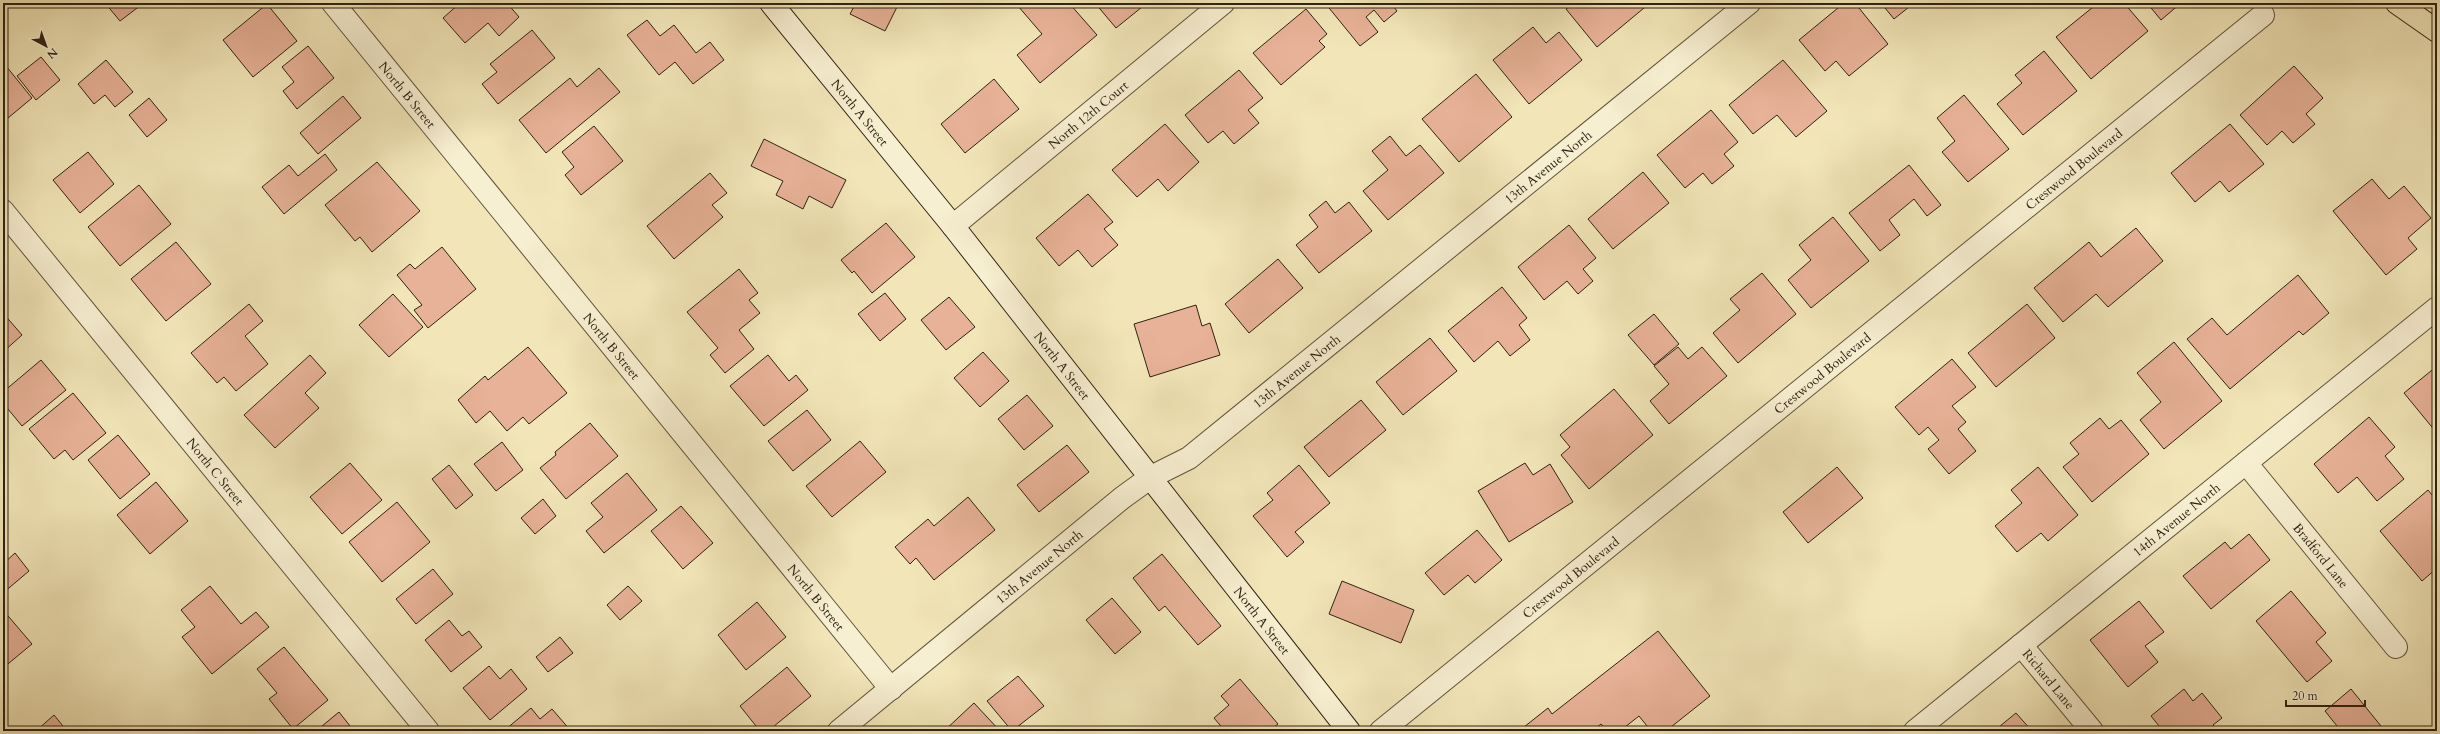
<svg xmlns="http://www.w3.org/2000/svg" width="2440" height="734" viewBox="0 0 2440 734" font-family="Cardo,serif">
<rect width="100%" height="100%" fill="#f2e6b8"/>
<filter id="stains"><feTurbulence type="fractalNoise" baseFrequency=".005" numOctaves="4"/><feColorMatrix values="0 0 0 0 .2 0 0 0 0 .09 0 0 0 0 .02 0 0 0 .5 -.17"/></filter>
<radialGradient id="worn" r=".72"><stop offset=".6" stop-color="#630" stop-opacity="0"/><stop offset="1" stop-color="#630" stop-opacity=".3"/></radialGradient>
<g fill="#e8b298" stroke="#2f2213">
<path d="M105 3H139L141 5 120 21Z"/>
<path d="M460 3H507L519 17 499 36 488 23 465 43 443 18Z"/>
<path d="M856 3H899L885 31 850 14Z"/>
<path d="M1022 3H1069L1097 35 1040 83 1017 55 1042 34 1018 6Z"/>
<path d="M1095 3H1147L1116 28Z"/>
<path d="M1325 3H1391L1397 11 1384 22 1374 10 1366 17 1378 32 1360 46Z"/>
<path d="M1574 3H1650L1597 47 1566 9Z"/>
<path d="M1844 3H1855L1888 44 1849 76 1836 61 1825 71 1799 40Z"/>
<path d="M1881 3H1914L1894 19Z"/>
<path d="M2098 3H2124L2148 31 2091 79 2056 37Z"/>
<path d="M2147 3H2181L2161 20Z"/>
<path d="M267 4 297 41 253 77 223 40Z"/>
<path d="M1306 9 1327 34 1319 41 1325 47 1281 85 1253 53Z"/>
<path d="M647 20 660 36 674 25 696 53 710 42 724 60 693 84 675 62 659 75 627 35Z"/>
<path d="M1533 27 1546 43 1559 32 1582 60 1529 104 1493 60Z"/>
<path d="M532 30 555 58 498 104 482 84 497 72 490 64Z"/>
<path d="M308 46 334 78 297 109 283 91 294 82 282 67Z"/>
<path d="M2044 51 2077 91 2023 135 1997 104 2022 83 2015 75Z"/>
<path d="M41 57 60 80 36 100 17 76Z"/>
<path d="M106 60 133 92 115 107 105 95 94 104 78 84Z"/>
<path d="M1783 60 1827 111 1796 137 1777 115 1753 134 1729 105Z"/>
<path d="M6 66 32 98 8 118 3 113V69Z"/>
<path d="M2294 66 2323 98 2306 114 2315 124 2293 143 2282 131 2267 145 2240 115Z"/>
<path d="M599 68 620 92 546 153 519 120 570 78 577 87Z"/>
<path d="M1239 70 1263 98 1248 110 1259 123 1234 144 1223 131 1208 143 1185 115Z"/>
<path d="M1476 74 1512 117 1459 162 1422 119Z"/>
<path d="M994 79 1019 109 965 153 941 124Z"/>
<path d="M1964 95 2009 149 1968 182 1942 152 1955 141 1937 118Z"/>
<path d="M343 96 361 118 318 154 300 133Z"/>
<path d="M149 98 167 120 147 137 129 115Z"/>
<path d="M1711 110 1738 142 1724 154 1734 166 1712 184 1703 173 1685 188 1657 155Z"/>
<path d="M1165 124 1199 162 1168 191 1158 179 1137 197 1112 170Z"/>
<path d="M2230 124 2264 164 2229 192 2220 181 2195 202 2171 173Z"/>
<path d="M594 126 623 161 581 195 565 175 574 167 562 152Z"/>
<path d="M1390 136 1406 156 1420 145 1444 173 1388 220 1363 191 1388 170 1372 151Z"/>
<path d="M764 139 846 180 832 208 809 196 803 209 776 195 783 181 751 166Z"/>
<path d="M88 152 114 184 80 213 53 180Z"/>
<path d="M325 154 337 170 284 214 262 187 289 165 298 176Z"/>
<path d="M377 162 420 211 372 252 360 237 355 241 325 205Z"/>
<path d="M1909 165 1941 205 1927 216 1914 199 1889 220 1900 235 1880 251 1849 213Z"/>
<path d="M1643 172 1669 203 1613 249 1588 219Z"/>
<path d="M710 173 727 193 712 205 723 217 674 259 647 226Z"/>
<path d="M2372 179 2389 199 2404 186 2431 218 2408 238 2417 249 2386 275 2333 211Z"/>
<path d="M139 185 171 224 120 266 88 227Z"/>
<path d="M1088 194 1113 222 1104 229 1118 245 1092 267 1078 250 1059 266 1036 238Z"/>
<path d="M1326 201 1335 213 1349 202 1372 231 1319 273 1296 245 1318 227 1309 215Z"/>
<path d="M1833 217 1869 261 1811 308 1788 280 1811 260 1799 245Z"/>
<path d="M886 223 915 257 872 293 854 271 852 273 841 260Z"/>
<path d="M1569 225 1596 258 1583 269 1593 281 1578 294 1567 281 1544 300 1518 267Z"/>
<path d="M2136 228 2163 261 2108 307 2096 294 2063 322 2034 288 2089 242 2101 257Z"/>
<path d="M176 242 211 284 166 321 131 279Z"/>
<path d="M442 247 476 289 428 328 414 310 422 305 397 275 410 264 415 269Z"/>
<path d="M1278 259 1303 288 1249 333 1225 304Z"/>
<path d="M739 269 758 293 749 300 760 313 739 330 754 349 725 373 710 355 718 348 687 312Z"/>
<path d="M1762 273 1796 314 1738 363 1713 333 1740 310 1730 299Z"/>
<path d="M2298 275 2329 313 2303 335 2299 331 2230 389 2187 339 2212 318 2227 335Z"/>
<path d="M1502 287 1527 318 1519 325 1530 340 1510 356 1498 341 1474 362 1448 331Z"/>
<path d="M885 293 906 319 880 341 858 314Z"/>
<path d="M393 294 423 327 389 357 359 325Z"/>
<path d="M949 297 975 327 946 350 921 320Z"/>
<path d="M249 304 263 321 245 336 268 364 236 391 224 377 217 383 191 353Z"/>
<path d="M2027 304 2055 338 1996 387 1968 353Z"/>
<path d="M1196 305 1202 326 1210 323 1220 355 1150 377 1134 324Z"/>
<path d="M3 313 22 335 3 352Z"/>
<path d="M1654 314 1679 344 1654 365 1628 335Z"/>
<path d="M1430 338 1457 371 1403 415 1376 382Z"/>
<path d="M2174 342 2222 401 2164 449 2140 420 2161 402 2137 373Z"/>
<path d="M528 347 567 393 529 424 523 417 507 431 490 411 476 423 458 400 485 376 488 380Z"/>
<path d="M1678 347 1688 359 1702 347 1727 376 1669 424 1650 401 1669 384 1654 366Z"/>
<path d="M983 352 1009 381 980 407 954 378Z"/>
<path d="M310 355 326 373 305 393 319 408 275 448 244 415Z"/>
<path d="M768 355 789 381 796 375 808 390 764 426 730 386Z"/>
<path d="M1952 359 1976 387 1952 406 1966 422 1958 429 1976 451 1949 474 1928 449 1939 440 1928 427 1919 435 1895 407Z"/>
<path d="M41 360 66 390 22 426 3 403V392Z"/>
<path d="M2437 366V431L2436 432 2404 393Z"/>
<path d="M1614 389 1653 435 1589 489 1561 455 1570 447 1560 435Z"/>
<path d="M73 393 106 433 73 460 65 450 54 459 29 429Z"/>
<path d="M1027 395 1053 426 1024 450 998 419Z"/>
<path d="M1361 400 1386 430 1329 477 1304 447Z"/>
<path d="M807 410 831 440 793 471 768 441Z"/>
<path d="M2369 417 2395 447 2385 456 2404 479 2377 501 2357 477 2338 493 2314 464Z"/>
<path d="M2100 418 2109 429 2121 420 2149 454 2092 502 2063 467 2079 454 2070 443Z"/>
<path d="M590 423 618 456 566 499 540 468 556 455 555 452Z"/>
<path d="M118 435 150 474 120 499 88 460Z"/>
<path d="M860 441 886 472 832 517 806 486Z"/>
<path d="M502 442 523 470 496 491 474 464Z"/>
<path d="M1067 445 1089 472 1039 512 1017 485Z"/>
<path d="M350 463 382 500 342 534 310 497Z"/>
<path d="M1525 463 1533 475 1550 464 1573 502 1509 542 1478 491Z"/>
<path d="M449 465 473 495 456 509 432 479Z"/>
<path d="M1299 465 1330 503 1295 532 1304 542 1287 557 1253 516 1273 500 1267 493Z"/>
<path d="M1837 467 1863 498 1808 543 1783 512Z"/>
<path d="M2038 467 2078 515 2048 541 2041 533 2017 552 1995 526 2022 503 2011 490Z"/>
<path d="M627 473 657 510 604 553 586 531 603 517 591 503Z"/>
<path d="M156 482 188 521 150 554 117 515Z"/>
<path d="M2428 490 2437 501V568L2422 581 2380 531Z"/>
<path d="M968 497 995 530 934 580 916 558 910 564 895 547 928 519 934 526Z"/>
<path d="M543 499 556 516 535 534 521 518Z"/>
<path d="M397 502 430 542 382 582 349 542Z"/>
<path d="M681 506 713 543 683 569 651 531Z"/>
<path d="M1477 530 1502 560 1475 583 1468 575 1444 595 1425 573Z"/>
<path d="M2249 534 2270 560 2211 609 2183 576 2225 542 2231 549Z"/>
<path d="M15 553 29 571 3 593V564Z"/>
<path d="M1162 554 1221 626 1198 645 1165 606 1159 611 1133 578Z"/>
<path d="M433 569 453 594 416 624 396 599Z"/>
<path d="M1342 581 1414 610 1401 643 1329 614Z"/>
<path d="M210 586 241 624 256 612 269 627 212 674 182 637 195 627 181 610Z"/>
<path d="M628 586 642 601 620 620 607 605Z"/>
<path d="M2291 591 2326 633 2316 642 2332 661 2307 682 2256 621Z"/>
<path d="M1112 598 1141 632 1115 654 1086 620Z"/>
<path d="M2139 601 2164 632 2145 646 2158 662 2128 687 2090 640Z"/>
<path d="M757 602 786 637 746 670 718 635Z"/>
<path d="M3 610 32 644 3 668Z"/>
<path d="M449 620 462 636 469 631 482 647 451 672 425 640Z"/>
<path d="M1658 631 1710 696 1666 731H1651L1639 716 1620 731H1607L1601 724 1592 731H1519L1548 708 1552 714Z"/>
<path d="M560 637 573 653 548 672 536 657Z"/>
<path d="M284 647 328 700 293 729 269 699 277 693 257 669Z"/>
<path d="M489 666 500 679 511 669 527 689 490 720 463 688Z"/>
<path d="M787 667 811 696 768 731H760L740 706Z"/>
<path d="M1018 676 1044 706 1012 731 987 701Z"/>
<path d="M1240 679 1278 724 1269 731H1225L1214 718 1229 705 1221 696Z"/>
<path d="M2184 689 2193 701 2202 693 2222 718 2213 725 2218 731H2163L2151 716Z"/>
<path d="M2351 689 2385 731H2341L2325 711Z"/>
<path d="M974 703 1000 731H944Z"/>
<path d="M531 708 540 719 552 709 571 731H506L505 730Z"/>
<path d="M339 712 354 731H316Z"/>
<path d="M2016 713 2032 731H1994Z"/>
<path d="M54 715 67 731H36Z"/>
</g>
<g fill="none" stroke-linecap="round" stroke-linejoin="round">
<defs>
<g id="street">
<path id="s1" d="M333 3 891 689"/>
<path id="s2" d="M3 211 428 731"/>
<path id="s3" d="M953 226 1223 3"/>
<path id="s4" d="M2246 463 2396 647"/>
<path id="s5" d="M2021 645 2092 731"/>
<path id="s6" d="M839 731 1122 498 1151 477 1189 458 1749 3"/>
<path id="s7" d="M1381 731 2263 15"/>
<path id="s8" d="M1915 731 2437 308"/>
</g>
<g id="secondary">
<path id="s9" d="M771 3 953 226 1349 731"/>
</g>
<path id="highway" d="M2397 3 2437 31"/>
</defs>
<use href="#street" stroke="#60533c" stroke-width="24"/>
<use href="#secondary" stroke="#2f2213" stroke-width="24"/>
<use href="#highway" stroke="#2f2213" stroke-width="24"/>
<use href="#street" stroke="#f7efd1" stroke-width="22"/>
<use href="#secondary" stroke="#f7efd1" stroke-width="22"/>
<use href="#highway" stroke="#f2e6b8" stroke-width="22"/>
</g>
<g text-anchor="middle" stroke-width="4" stroke-linejoin="round" paint-order="stroke">
<g font-size="13" fill="#2f2213" stroke="#f7efd1">
<text dy="5" stroke="none"><textPath href="#s1" startOffset="118">North B Street</textPath></text>
<text dy="5" stroke="none"><textPath href="#s9" startOffset="141">North A Street</textPath></text>
<text dy="5" stroke="none"><textPath href="#s3" startOffset="175">North 12th Court</textPath></text>
<text dy="5" stroke="none"><textPath href="#s6" startOffset="907">13th Avenue North</textPath></text>
<text dy="5" stroke="none"><textPath href="#s7" startOffset="892">Crestwood Boulevard</textPath></text>
<text dy="5" stroke="none"><textPath href="#s1" startOffset="442">North B Street</textPath></text>
<text dy="5" stroke="none"><textPath href="#s9" startOffset="465">North A Street</textPath></text>
<text dy="5" stroke="none"><textPath href="#s6" startOffset="583">13th Avenue North</textPath></text>
<text dy="5" stroke="none"><textPath href="#s7" startOffset="568">Crestwood Boulevard</textPath></text>
<text dy="5" stroke="none"><textPath href="#s2" startOffset="336">North C Street</textPath></text>
<text dy="5" stroke="none"><textPath href="#s8" startOffset="336">14th Avenue North</textPath></text>
<text dy="5" stroke="none"><textPath href="#s4" startOffset="119">Bradford Lane</textPath></text>
<text dy="5" stroke="none"><textPath href="#s6" startOffset="259">13th Avenue North</textPath></text>
<text dy="5" stroke="none"><textPath href="#s7" startOffset="244">Crestwood Boulevard</textPath></text>
<text dy="5" stroke="none"><textPath href="#s1" startOffset="766">North B Street</textPath></text>
<text dy="5" stroke="none"><textPath href="#s9" startOffset="789">North A Street</textPath></text>
<text dy="5" stroke="none"><textPath href="#s5" startOffset="44">Richard Lane</textPath></text>
</g>
</g>
<rect width="2440" height="734" fill="none" stroke="#f2e6b8" stroke-width="16"/>
<rect x="4" y="4" width="2432" height="726" fill="none" stroke="#2f2213" stroke-width="2"/>
<rect x="8" y="8" width="2424" height="718" fill="none" stroke="#2f2213"/>
<g transform="translate(46 46) rotate(139)" stroke="#f7efd1" stroke-width="3" paint-order="stroke">
<path d="M0-3L7 15L0 10L-7 15Z" fill="#2f2213"/>
<text y="-6" font-size="11" font-weight="bold" text-anchor="middle" fill="#2f2213">N</text>
</g>
<path d="M2286 700v6h79v-6" fill="none" stroke="#2f2213" stroke-width="2"/>
<text x="2292" y="700" font-size="12" fill="#2f2213" stroke="#f7efd1" stroke-width="3" paint-order="stroke">20 m</text>
<rect width="100%" height="100%" filter="url(#stains)"/>
<rect width="100%" height="100%" fill="url(#worn)"/>
</svg>
